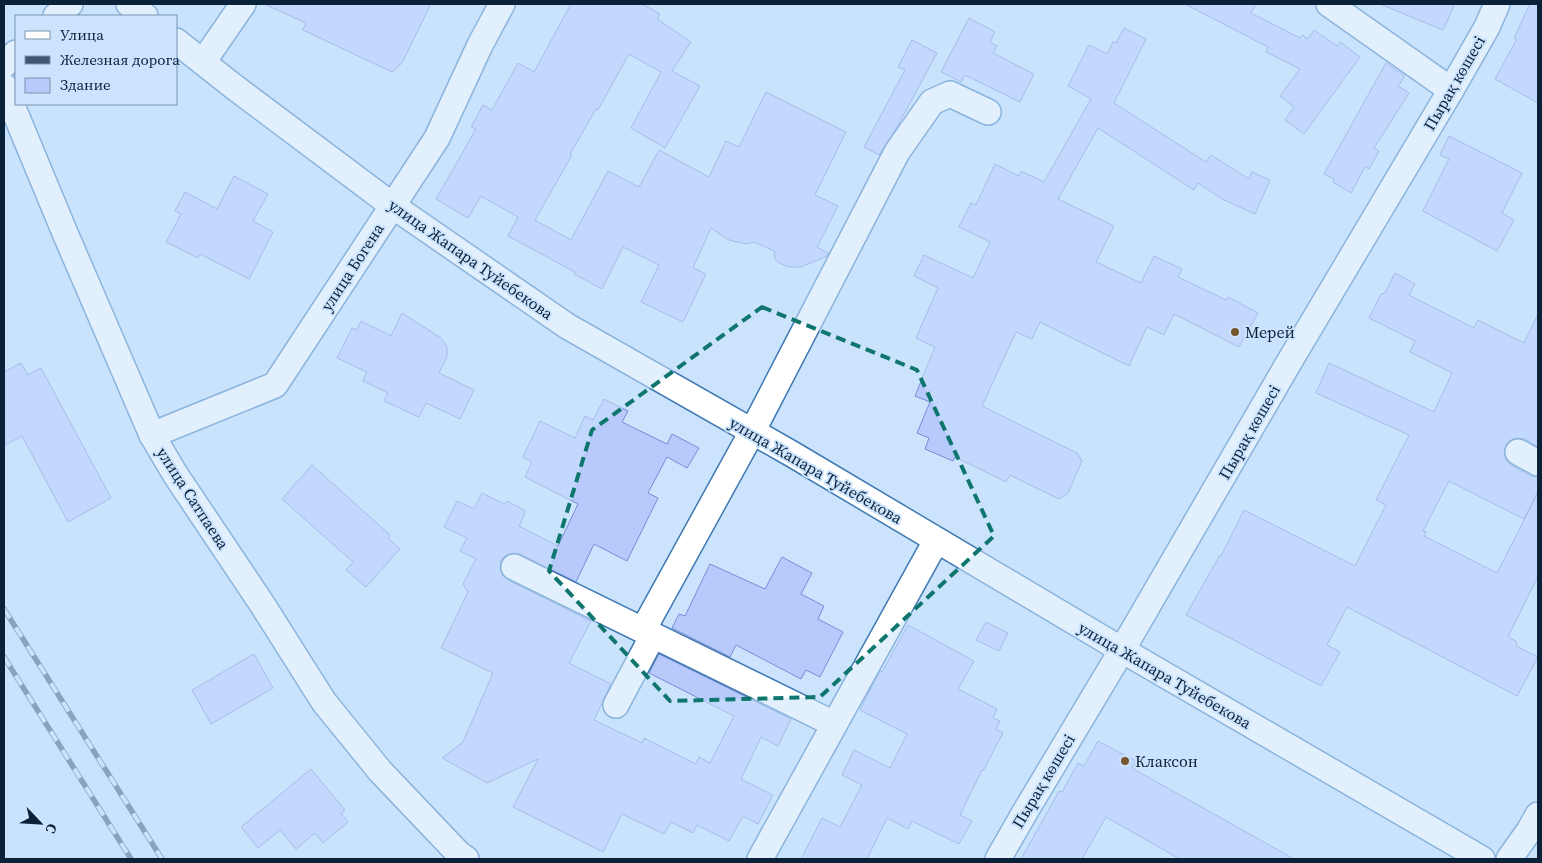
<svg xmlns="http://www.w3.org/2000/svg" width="1542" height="863" viewBox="0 0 1542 863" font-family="'Source Serif 4',serif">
<rect width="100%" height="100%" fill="#cbe3fd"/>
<g fill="#b8c9fc" stroke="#778dd4">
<path d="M264 4H431L402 63 392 72 303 30 306 23Z"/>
<path d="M571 4H642L660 14 657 19 691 42 672 71 700 86 665 148 631 128 661 72 629 54 598 110 596 109 570 154 572 155 535 220 571 240 608 171 639 187 659 150 709 177 726 141 739 147 766 92 846 132 815 195 838 206 817 247 828 253 827 256 801 267H790L781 264 775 259 774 251 754 242 746 244 729 240 711 228 693 268 706 274 683 322 641 302 659 265 623 247 602 289 574 274 575 272 508 236 518 217 481 196 468 218 436 199 476 129 471 127 483 105 492 110 518 63 534 72Z"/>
<path d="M1185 4H1256L1251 13 1300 38 1302 35 1308 39 1314 30 1337 46 1340 42 1360 57 1304 134 1285 120 1294 107 1280 96 1300 69 1266 52 1268 47Z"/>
<path d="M1380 4H1455L1443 30Z"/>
<path d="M1530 4H1538V103L1495 79 1517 39 1514 38Z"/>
<path d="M969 18 995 32 990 42 997 46 993 53 1034 74 1020 102 965 75 961 82 941 72Z"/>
<path d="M1124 28 1146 39 1114 103 1206 162 1211 155 1249 179 1252 172 1270 180 1255 214 1222 199 1198 183 1194 190 1098 128 1058 199 1114 226 1096 262 1141 283 1154 256 1182 269 1178 277 1226 300 1228 297 1258 313 1239 347 1174 314 1164 335 1147 327 1129 366 1040 322 1032 339 1016 332 982 406 1077 453 1082 461 1068 493 1059 499 1010 475 1006 482 955 457 953 461 925 449 929 438 917 433 930 402 915 396 935 347 916 338 938 288 914 276 924 255 973 278 990 242 959 227 971 203 976 205 995 164 1019 176 1021 171 1044 182 1091 99 1068 86 1089 45 1107 54 1113 42 1116 43Z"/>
<path d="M912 40 937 53 897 127 879 155 864 147 905 70 898 67Z"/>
<path d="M1386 63 1405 76 1398 86 1409 93 1374 148 1379 151 1369 169 1365 167 1351 193 1333 182 1334 179 1324 174Z"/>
<path d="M1449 136 1522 173 1502 213 1514 220 1497 251 1423 211 1449 159 1440 155Z"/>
<path d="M234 176 268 194 253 221 273 232 249 279 200 254 198 258 166 242 181 214 175 211 185 192 217 209Z"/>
<path d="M1395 273 1415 284 1409 295 1474 328 1478 320 1524 343 1538 314V447L1525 439 1517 438 1511 440 1506 445 1504 452 1506 459 1511 465 1531 476 1538 477V491L1524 519 1449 481 1423 531 1426 532 1424 536 1497 573 1538 493V576L1508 637 1517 642 1516 646 1538 657 1517 696 1347 607 1327 645 1340 652 1321 686 1186 615 1220 555 1221 556 1244 510 1355 566 1386 505 1376 500 1409 435 1316 393 1329 363 1434 412 1452 373 1410 352 1415 341 1369 318 1381 294 1385 293Z"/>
<path d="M402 313 441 338 447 347V357L439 373 474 390 460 419 426 403 419 417 384 401 388 393 363 381 367 372 337 358 352 328 357 330 361 321 391 336Z"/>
<path d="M21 363 28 375 41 368 111 498 68 522 22 436 4 446V372Z"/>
<path d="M604 399 628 411 622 422 667 444 672 434 699 448 687 468 667 457 648 493 658 498 627 561 594 544 576 582 520 554 514 553 506 555 501 560 500 568 502 575 508 580 591 621 569 663 611 684 594 720 642 743 644 738 696 764 699 757 710 763 734 716 649 673 659 654 791 719 778 746 761 737 741 779 773 795 758 824 743 816 729 841 697 825 693 833 671 822 664 834 622 814 603 852 513 807 538 759 487 783 442 758 463 742 493 673 441 648 468 592 463 584 476 559 460 551 467 538 444 527 457 501 474 509 482 493 504 504 507 501 526 511 519 526 558 546 578 504 525 477 532 462 523 457 540 421 575 438 585 416 593 420Z"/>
<path d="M312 465 390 535 388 538 400 549 366 587 346 570 353 562 282 499Z"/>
<path d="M782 557 812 573 801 594 824 606 818 619 843 632 820 677 806 670 801 679 736 645 730 657 672 628 679 614 685 616 710 564 765 589Z"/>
<path d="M986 622 1008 633 999 651 976 640Z"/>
<path d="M908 625 974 661 958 689 997 709 993 718 1000 721 996 729 1003 733 983 771 982 770 960 815 972 821 959 844 912 821 908 829 887 818 867 859H801L822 818 840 827 862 785 842 775 854 750 890 768 907 734 860 710 880 671 882 672Z"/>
<path d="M254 654 273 688 211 724 192 690Z"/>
<path d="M1098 741 1136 761 1132 768 1294 859H1180L1106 817 1082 859H1021L1059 791 1062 792 1078 763 1084 766Z"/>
<path d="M311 769 345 810 341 813 348 822 323 843 315 833 296 849 280 830 258 848 241 827Z"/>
</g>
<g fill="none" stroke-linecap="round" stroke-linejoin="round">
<defs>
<g id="minor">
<path d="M129 4 145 16"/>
<path d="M1329 4 1451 90"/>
<path d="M56 16 70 4"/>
<path d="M176 41 233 86 393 206 567 326 792 454 1122 650 1482 859"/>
<path d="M203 62 243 4"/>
<path d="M4 65 16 53"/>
<path d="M4 86 65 233 152 435 175 474 262 604 324 702 380 771 459 854 466 859"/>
<path d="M152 435 275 385 437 138 480 45 502 4"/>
<path d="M1518 452 1538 463"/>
<path d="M514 567 834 724"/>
<path d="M643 630 752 432 897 152 932 102 950 94 988 112"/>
<path d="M616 705 653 635"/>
<path d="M760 859 936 541"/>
<path d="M998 859 1025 812 1122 650 1288 364 1451 90 1487 27 1497 4"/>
<path d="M1509 859 1529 831 1538 815"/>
</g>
</defs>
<use href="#minor" stroke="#3e79b3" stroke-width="28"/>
<use href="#minor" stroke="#fff" stroke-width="25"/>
<defs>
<g id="rail">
<path d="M4 609 162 859"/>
<path d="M4 657 131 859"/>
</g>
</defs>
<use href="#rail" stroke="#3d556e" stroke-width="5.5"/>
<use href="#rail" stroke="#cbe3fd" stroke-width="4" stroke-dasharray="11" stroke-linecap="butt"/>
</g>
<path d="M0 0H1542V863H0ZM762 307 917 370 994 536 820 697 670 701 549 571 592 430Z" fill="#cbe3fd" fill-opacity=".55" fill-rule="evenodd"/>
<path fill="none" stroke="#0f766e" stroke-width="4" stroke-dasharray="10 6" stroke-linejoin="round" d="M762 307 917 370 994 536 820 697 670 701 549 571 592 430Z"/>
<g fill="#76552c" stroke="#cbe3fd" stroke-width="2">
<circle cx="1235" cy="332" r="5"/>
<circle cx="1125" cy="761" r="5"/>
</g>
<g text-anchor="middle" stroke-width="4" stroke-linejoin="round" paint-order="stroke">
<g font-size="16" fill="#09223a" stroke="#cbe3fd">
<text transform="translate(1454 83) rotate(-60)" y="6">Пырақ көшесі</text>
<text transform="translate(471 259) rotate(35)" y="6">улица Жапара Туйебекова</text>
<text transform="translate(352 267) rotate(-57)" y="6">улица Богена</text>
<text transform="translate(1249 432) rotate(-60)" y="6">Пырақ көшесі</text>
<text transform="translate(816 470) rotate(30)" y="6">улица Жапара Туйебекова</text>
<text transform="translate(193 498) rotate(57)" y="6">улица Сатпаева</text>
<text transform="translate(1165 675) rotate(30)" y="6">улица Жапара Туйебекова</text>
<text transform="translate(1043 781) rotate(-59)" y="6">Пырақ көшесі</text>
</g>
<g font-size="16" fill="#09223a" stroke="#cbe3fd" text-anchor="start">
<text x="1245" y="338">Мерей</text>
<text x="1135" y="767">Клаксон</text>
</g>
</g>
<rect width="1542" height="863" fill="none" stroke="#09223a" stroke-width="10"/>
<rect x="15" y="15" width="162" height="90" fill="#cbe3fd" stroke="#7d96af"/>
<rect x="25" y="31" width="25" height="8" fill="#ffffff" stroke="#7d96af"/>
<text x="60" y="40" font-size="15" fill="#09223a">Улица</text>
<rect x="25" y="56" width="25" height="8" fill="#3d556e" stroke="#7d96af"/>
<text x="60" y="65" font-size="15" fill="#09223a">Железная дорога</text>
<rect x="25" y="78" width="25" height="15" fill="#b8c9fc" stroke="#7d96af"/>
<text x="60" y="90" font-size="15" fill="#09223a">Здание</text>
<g transform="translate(40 823) rotate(115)" stroke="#cbe3fd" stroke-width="4" paint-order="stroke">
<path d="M0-4L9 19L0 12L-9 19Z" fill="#09223a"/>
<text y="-8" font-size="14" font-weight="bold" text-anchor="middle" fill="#09223a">С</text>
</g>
</svg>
